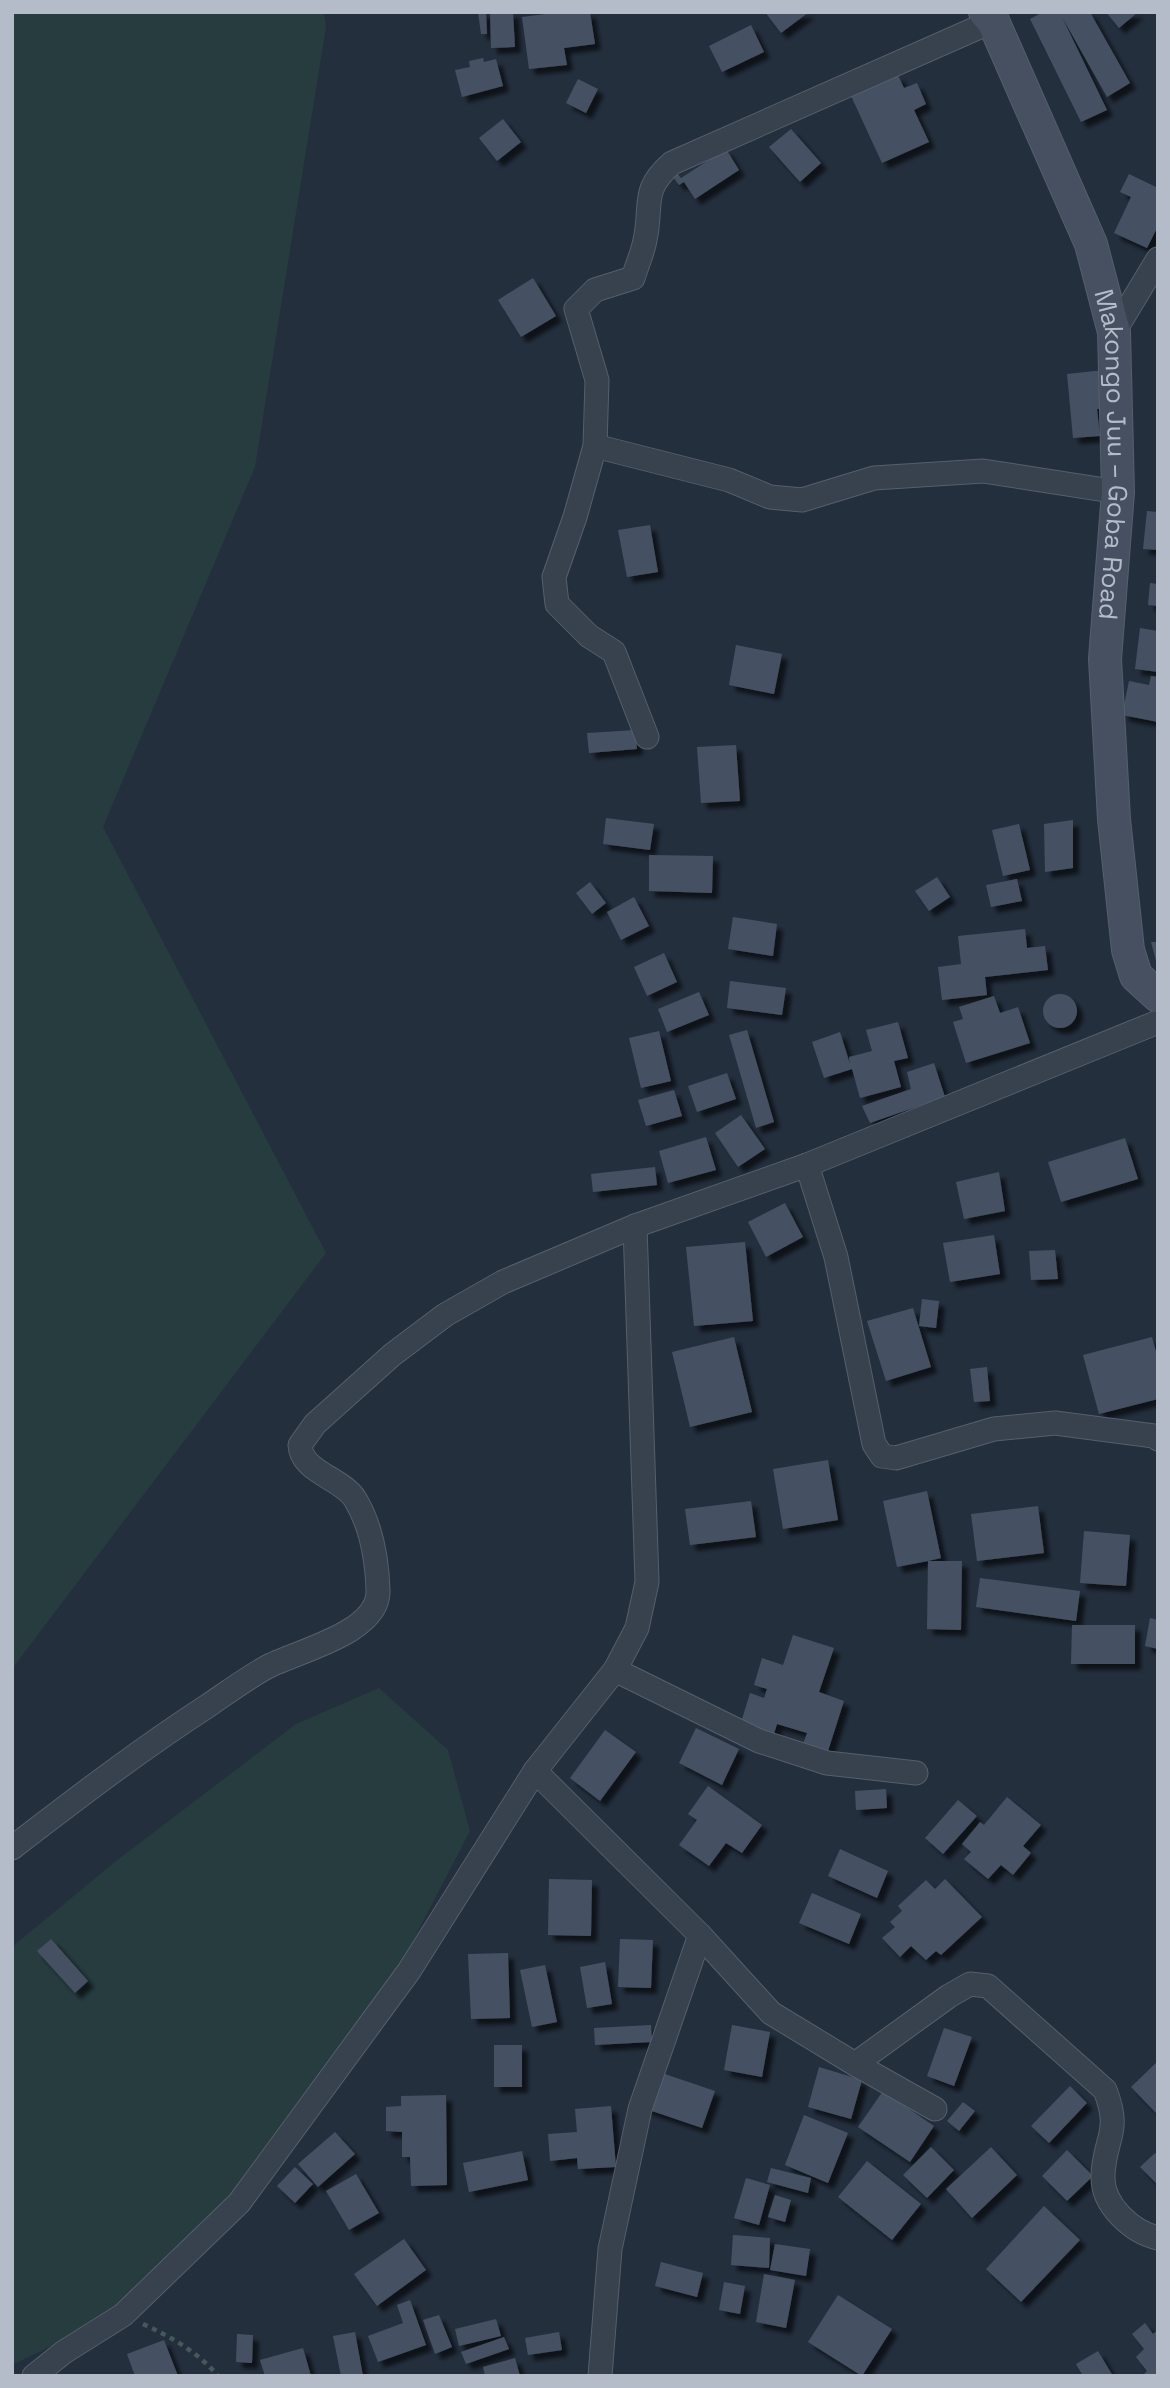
<svg xmlns="http://www.w3.org/2000/svg" width="1170" height="2388" viewBox="0 0 1170 2388" font-family="'Space Grotesk',sans-serif">
<defs>
<filter id="shadow"><feDropShadow dx="6" dy="6" stdDeviation="2" flood-color="#0009"/></filter>
</defs>
<rect width="100%" height="100%" fill="#242f3e"/>
<g fill="#263c3f">
<path d="M12 12H324L326 27 255 467 103 827 326 1253 12 1669Z"/>
<path d="M379 1688 448 1750 470 1831 390 1985 248 2195 95 2325 12 2365V1947L116 1861 296 1724Z"/>
</g>
<g fill="#455162" filter="url(#shadow)">
<path d="M478 12H486L487 34H481Z"/>
<path d="M490 12H513L515 47 491 48Z"/>
<path d="M561 12H590L595 44 564 48 567 65 529 69 522 17Z"/>
<path d="M765 12H809L781 33Z"/>
<path d="M1043 12H1090L1130 83 1107 97 1062 17 1107 110 1081 122 1030 19Z"/>
<path d="M1106 12H1138L1119 28Z"/>
<path d="M751 25 764 52 722 72 709 46Z"/>
<path d="M483 58 484 62 496 59 503 86 462 97 455 70 470 67 469 61Z"/>
<path d="M898 75 904 88 917 83 926 104 914 110 929 142 882 163 851 96Z"/>
<path d="M578 79 598 89 586 113 566 103Z"/>
<path d="M503 119 521 142 497 161 479 138Z"/>
<path d="M791 129 821 163 800 182 769 147Z"/>
<path d="M726 149 739 170 695 199 684 182 679 185 673 177 677 173 681 178Z"/>
<path d="M1129 174 1158 188V226L1147 248 1114 233 1131 197 1120 192Z"/>
<path d="M533 278 556 316 521 337 498 300Z"/>
<path d="M1105 370 1108 408 1097 409 1100 436 1073 438 1067 374Z"/>
<path d="M1147 511 1158 512V550L1143 549Z"/>
<path d="M650 525 658 572 627 577 618 530Z"/>
<path d="M1150 583 1158 584V606L1148 605Z"/>
<path d="M1140 628 1158 631V672L1135 669Z"/>
<path d="M736 645 782 654 774 694 729 685Z"/>
<path d="M1151 676 1158 677V722L1122 715 1129 681 1149 685Z"/>
<path d="M635 730 637 749 589 753 587 733Z"/>
<path d="M736 745 740 801 701 803 697 747Z"/>
<path d="M606 818 654 824 650 850 603 844Z"/>
<path d="M1073 820V868L1045 872 1044 824Z"/>
<path d="M1019 824 1030 870 1003 876 992 830Z"/>
<path d="M649 855 713 856 712 893 649 891Z"/>
<path d="M937 877 950 897 929 911 915 891Z"/>
<path d="M1017 879 1022 901 991 907 986 885Z"/>
<path d="M590 882 606 903 592 914 576 893Z"/>
<path d="M634 897 649 926 621 940 607 912Z"/>
<path d="M733 917 777 924 773 956 728 949Z"/>
<path d="M1025 929 1027 948 1045 946 1048 970 985 977 987 995 942 1000 938 967 961 964 958 936Z"/>
<path d="M1151 942H1158V960L1156 961Z"/>
<path d="M664 953 677 982 647 996 634 967Z"/>
<path d="M730 981 786 988 782 1015 727 1008Z"/>
<path d="M699 992 709 1015 667 1032 658 1009Z"/>
<circle cx="1060" cy="1011" r="17"/>
<path d="M994 996 1000 1013 1018 1007 1030 1043 966 1063 953 1022 963 1019 959 1007Z"/>
<path d="M898 1022 908 1058 894 1061 901 1087 860 1098 852 1069 824 1078 812 1042 840 1032 850 1064 849 1057 872 1051 866 1030Z"/>
<path d="M747 1030 774 1122 756 1128 729 1035Z"/>
<path d="M659 1031 671 1081 641 1088 629 1038Z"/>
<path d="M934 1063 945 1097 870 1123 862 1106 911 1089 907 1072Z"/>
<path d="M727 1073 736 1099 697 1112 688 1086Z"/>
<path d="M674 1090 682 1116 646 1126 638 1100Z"/>
<path d="M741 1115 765 1149 738 1167 715 1133Z"/>
<path d="M706 1137 716 1170 668 1183 659 1151Z"/>
<path d="M1125 1138 1138 1179 1061 1202 1048 1162Z"/>
<path d="M655 1167 657 1185 593 1192 591 1174Z"/>
<path d="M999 1172 1005 1211 964 1219 956 1182Z"/>
<path d="M785 1203 803 1237 766 1257 748 1222Z"/>
<path d="M994 1235 1000 1274 950 1282 943 1243Z"/>
<path d="M745 1242 753 1321 694 1326 686 1247Z"/>
<path d="M1055 1250 1058 1279 1031 1280 1029 1251Z"/>
<path d="M922 1299 939 1301 936 1328 919 1326Z"/>
<path d="M913 1308 931 1367 886 1381 867 1321Z"/>
<path d="M734 1337 752 1412 690 1427 672 1352Z"/>
<path d="M1152 1337 1158 1359V1399L1099 1414 1083 1355Z"/>
<path d="M987 1367 990 1401 974 1402 970 1369Z"/>
<path d="M828 1460 838 1520 783 1529 773 1469Z"/>
<path d="M927 1491 941 1558 928 1561H962L961 1630 927 1629 928 1561 897 1567 883 1501Z"/>
<path d="M751 1501 756 1537 690 1545 685 1509Z"/>
<path d="M1038 1506 1044 1553 977 1561 971 1514Z"/>
<path d="M1084 1531 1130 1535 1126 1586 1080 1583Z"/>
<path d="M980 1578 1080 1591 1076 1621 976 1607Z"/>
<path d="M1150 1618 1158 1620V1649L1145 1646Z"/>
<path d="M1072 1625H1135V1664H1071Z"/>
<path d="M793 1635 834 1648 819 1692 844 1701 828 1751 803 1744 807 1733 777 1724 773 1737 740 1726 750 1693 764 1698 767 1689 754 1685 762 1658 783 1665Z"/>
<path d="M696 1728 739 1749 722 1785 679 1763Z"/>
<path d="M605 1730 636 1752 600 1801 570 1778Z"/>
<path d="M708 1786 762 1825 742 1853 726 1843 709 1866 679 1845 697 1820 688 1814Z"/>
<path d="M886 1789 887 1808 856 1810 855 1791Z"/>
<path d="M1007 1797 1041 1825 1023 1846 1031 1853 1013 1875 1001 1865 988 1879 964 1859 971 1852 962 1844 980 1822 984 1825Z"/>
<path d="M958 1800 977 1816 943 1854 925 1838Z"/>
<path d="M840 1849 888 1871 877 1898 828 1876Z"/>
<path d="M549 1879 592 1880 591 1936 548 1935Z"/>
<path d="M945 1879 982 1917 941 1955 936 1951 926 1960 911 1946 900 1957 882 1938 895 1927 890 1922 902 1911 898 1906 926 1880 935 1889Z"/>
<path d="M812 1893 861 1914 849 1944 799 1923Z"/>
<path d="M51 1939 88 1981 75 1993 37 1951Z"/>
<path d="M620 1939 653 1940 651 1988 618 1987Z"/>
<path d="M508 1953 510 2018 471 2019 468 1954Z"/>
<path d="M605 1962 612 2004 587 2008 580 1967Z"/>
<path d="M545 1965 557 2022 532 2027 520 1970Z"/>
<path d="M651 2025 652 2042 595 2045 594 2028Z"/>
<path d="M732 2025 770 2032 762 2077 724 2070Z"/>
<path d="M944 2028 972 2037 954 2086 927 2076Z"/>
<rect x="494" y="2045" width="28" height="42"/>
<path d="M1158 2061V2115L1131 2087Z"/>
<path d="M819 2067 862 2080 851 2119 808 2107Z"/>
<path d="M656 2071 715 2091 702 2128 643 2108Z"/>
<path d="M1070 2086 1087 2103 1049 2143 1031 2126Z"/>
<path d="M883 2091 934 2126 910 2162 858 2127Z"/>
<path d="M446 2095 447 2185 411 2186 410 2157H402V2132L386 2131V2107L401 2106V2096Z"/>
<path d="M963 2102 975 2111 959 2131 947 2121Z"/>
<path d="M611 2106 616 2167 578 2169 577 2158 550 2161 548 2134 577 2132 575 2109Z"/>
<path d="M804 2115 848 2133 828 2183 785 2165Z"/>
<path d="M335 2132 355 2154 318 2187 298 2164Z"/>
<path d="M931 2147 954 2170 927 2198 903 2175Z"/>
<path d="M991 2147 1017 2175 972 2218 946 2189Z"/>
<path d="M1067 2150 1093 2176 1067 2201 1042 2176Z"/>
<path d="M522 2151 528 2180 469 2192 463 2163Z"/>
<path d="M1155 2153 1158 2157V2185L1140 2167Z"/>
<path d="M867 2161 921 2204 892 2240 838 2197Z"/>
<path d="M295 2167 313 2184 295 2203 277 2186Z"/>
<path d="M771 2168 811 2178 808 2193 767 2182Z"/>
<path d="M356 2174 379 2213 349 2230 326 2191Z"/>
<path d="M746 2178 770 2185 759 2225 734 2218Z"/>
<path d="M775 2195 791 2200 785 2222 768 2217Z"/>
<path d="M1044 2206 1080 2240 1021 2302 986 2269Z"/>
<path d="M733 2235 770 2238 769 2268 731 2265Z"/>
<path d="M404 2239 426 2270 377 2306 354 2274Z"/>
<path d="M775 2244 810 2249 806 2276 770 2270Z"/>
<path d="M661 2262 703 2273 697 2297 655 2286Z"/>
<path d="M764 2274 795 2280 786 2328 756 2322Z"/>
<path d="M724 2282 745 2286 740 2314 719 2310Z"/>
<path d="M838 2295 892 2329 862 2376 808 2342Z"/>
<path d="M410 2300 426 2345 378 2362 368 2336 403 2323 397 2305Z"/>
<path d="M439 2315 452 2347 435 2354 423 2320Z"/>
<path d="M496 2319 501 2336 459 2346 455 2329Z"/>
<path d="M1145 2323 1153 2334 1158 2330V2376H1142L1147 2371 1136 2357 1144 2349 1132 2334Z"/>
<path d="M355 2332 363 2376H341L333 2336Z"/>
<path d="M559 2332 562 2350 528 2355 525 2338Z"/>
<path d="M237 2334 253 2335 252 2363 236 2362Z"/>
<path d="M504 2337 509 2349 466 2364 461 2352Z"/>
<path d="M164 2340 178 2376H135L127 2354Z"/>
<path d="M303 2348 311 2376H265L260 2360Z"/>
<path d="M1098 2351 1113 2376H1083L1076 2364Z"/>
<path d="M515 2358 520 2376H485L483 2367Z"/>
</g>
<g fill="none" stroke-linecap="round" stroke-linejoin="round">
<defs>
<g id="street">
<path d="M1114 332 1158 259"/>
<path d="M595 446 729 480 770 497 802 500 874 478 983 471 1118 492"/>
<path d="M647 737 614 652 589 636 557 604 554 577 575 517 595 446 597 380 576 309 595 290 633 278C637 265 643 252 645 240 653 204 640 191 672 163L993 21"/>
<path d="M807 1165 836 1257 874 1444 882 1456 896 1458 994 1429 1055 1423 1154 1436 1158 1439"/>
<path d="M615 1670 759 1741 827 1763 916 1773"/>
<path d="M535 1771 700 1935 771 2013 855 2064 949 1996 970 1984 988 1986 1105 2090C1122 2133 1104 2138 1103 2176 1102 2205 1132 2232 1158 2238"/>
<path d="M12 1848C77 1798 141 1749 209 1705 228 1692 247 1678 267 1667 297 1651 380 1633 378 1590 377 1558 372 1527 355 1499 342 1478 301 1472 300 1445L315 1424 392 1355 445 1315 503 1282 635 1226 807 1165 1158 1022"/>
<path d="M855 2064 935 2109"/>
<path d="M34 2376 64 2352 123 2315 239 2203 409 1971 535 1771 615 1670 637 1628 647 1582 635 1226"/>
<path d="M600 2376 610 2249 640 2109 700 1935"/>
</g>
<g id="secondary">
<path id="s1" d="M985 12 993 21 1091 244 1114 332 1118 492 1105 659 1114 819 1128 950 1136 976 1158 996"/>
</g>
</defs>
<use href="#street" stroke="#565f6c" stroke-width="25"/>
<use href="#secondary" stroke="#565f6c" stroke-width="34"/>
<path stroke="#44595c" stroke-width="4.5" stroke-dasharray="5 5" stroke-linecap="butt" d="M143 2324C171 2337 198 2352 218 2376"/>
<use href="#street" stroke="#38414e" stroke-width="23"/>
<use href="#secondary" stroke="#465061" stroke-width="32"/>
</g>
<g text-anchor="middle" stroke-width="5" stroke-linejoin="round" paint-order="stroke">
<g font-size="26" fill="#b4bcc9" stroke="#1d2633">
<text dy="9" stroke="none"><textPath href="#s1" startOffset="469">Makongo Juu – Goba Road</textPath></text>
</g>
</g>
<rect width="1170" height="2388" fill="none" stroke="#b4bcc9" stroke-width="28"/>
</svg>
